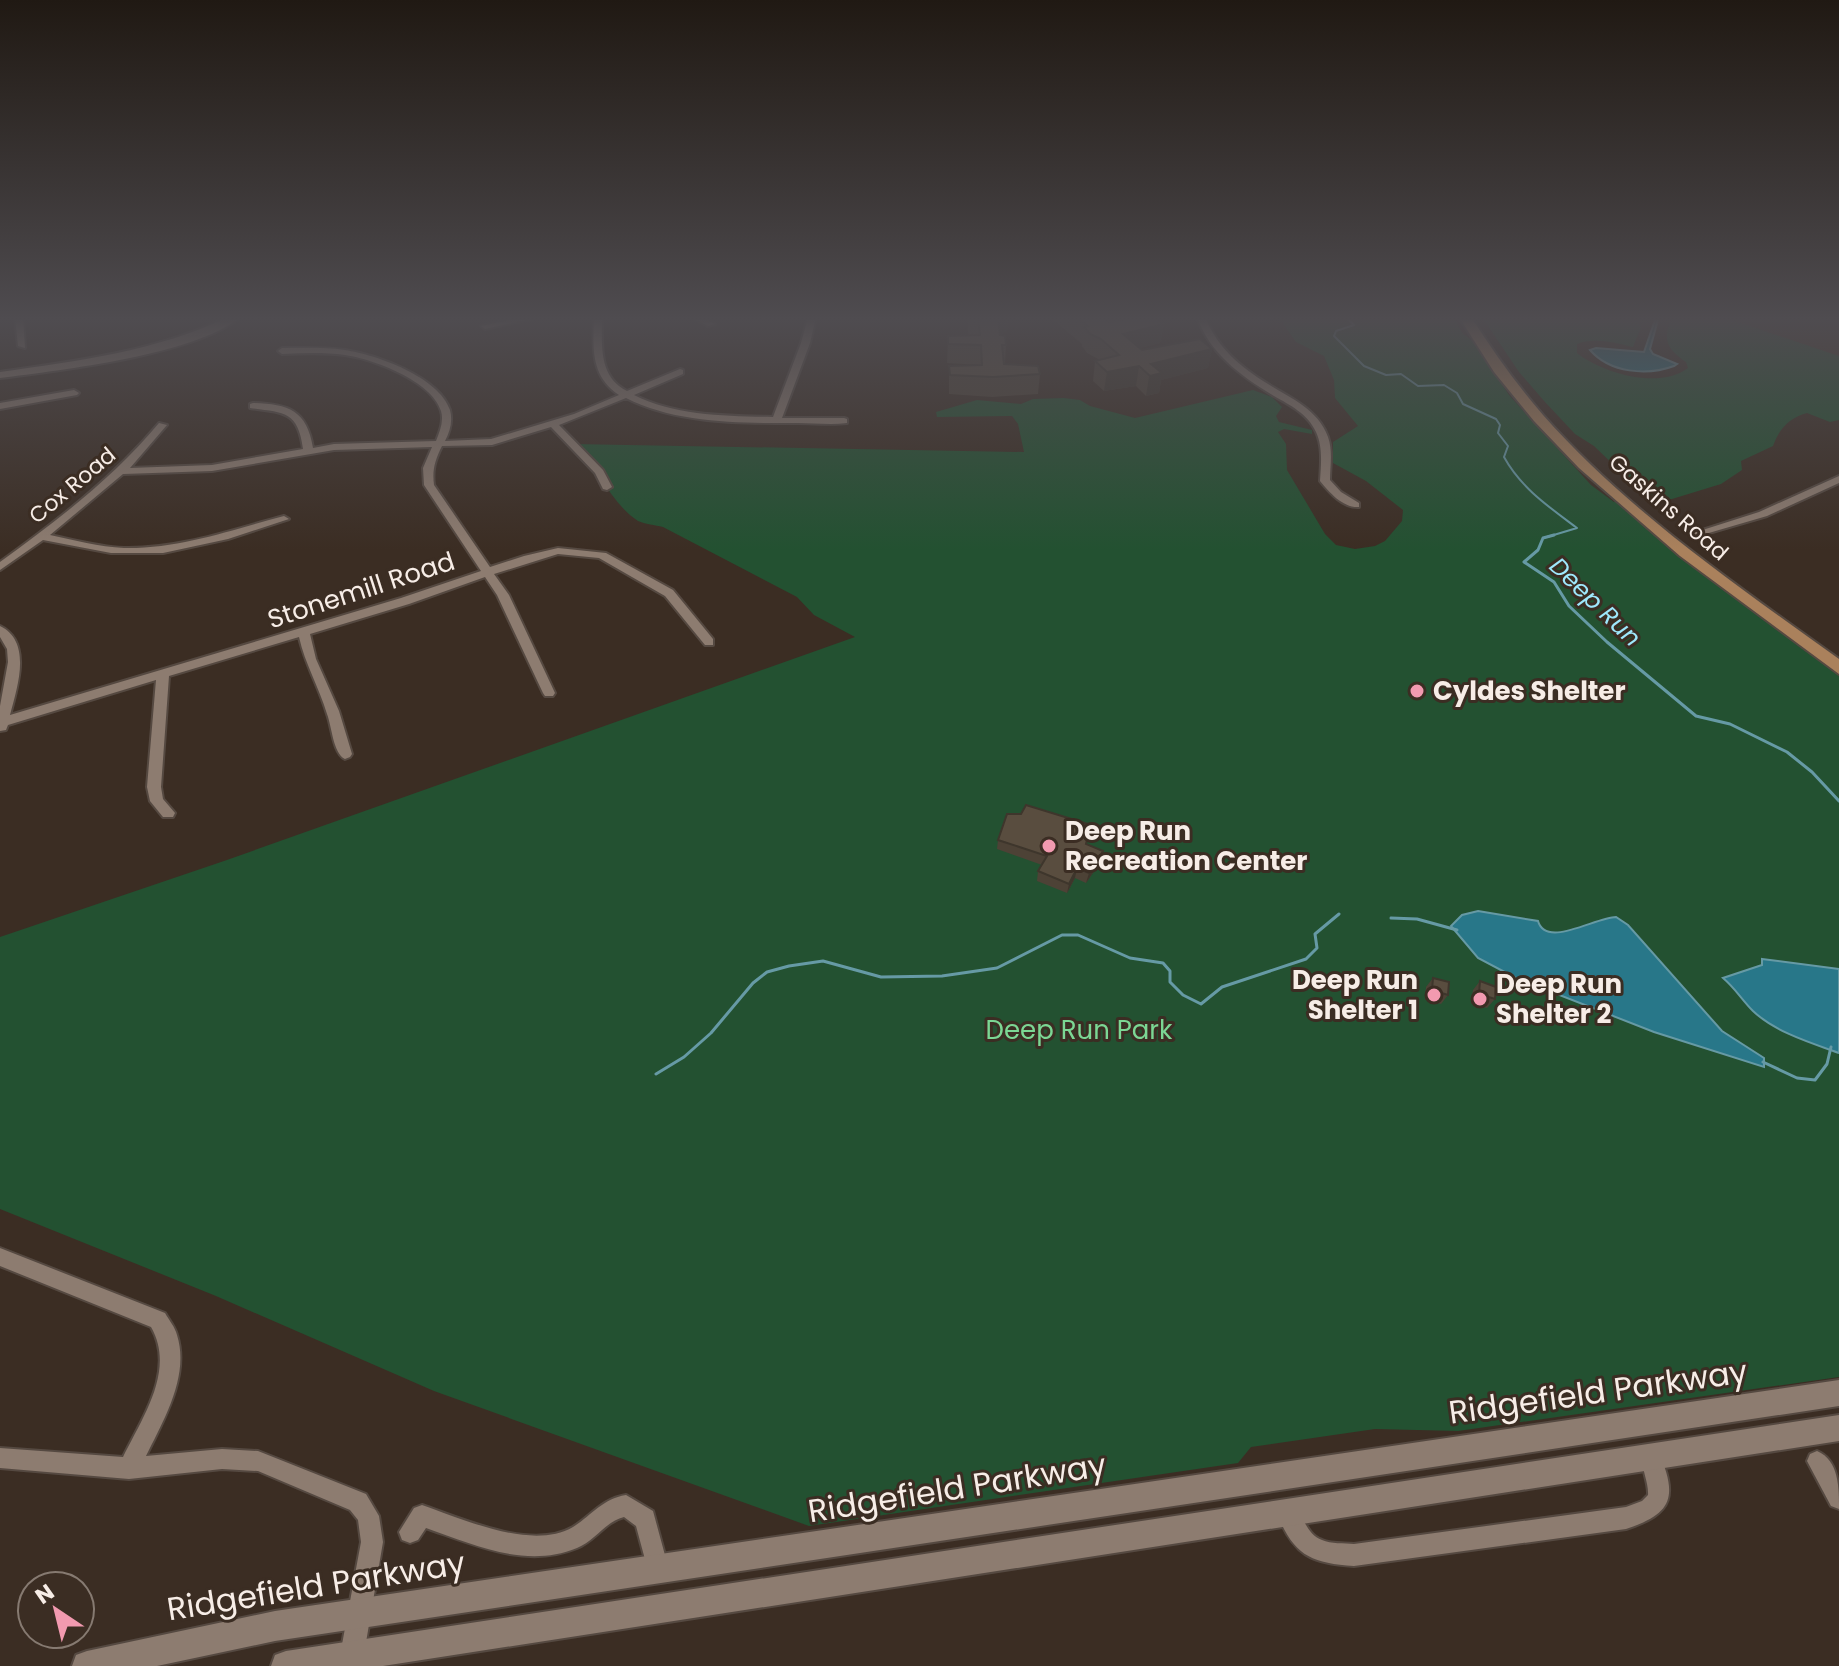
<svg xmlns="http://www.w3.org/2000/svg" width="1839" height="1666" viewBox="0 0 1839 1666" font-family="Poppins,sans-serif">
<rect width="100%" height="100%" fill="#3b2d23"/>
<path fill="#463224" d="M1669 317H1839V361L1730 325Z"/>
<g fill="#235131">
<path d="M1273 317H1454L1462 333 1474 342 1509 395 1591 485 1614 502 1617 500 1697 568 1839 675V1377L1458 1431 1375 1429 1251 1447 1238 1463 809 1526 434 1391 216 1296 0 1209V937L224 861 855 637 814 615 797 597 663 527C655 525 645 524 638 521 610 503 598 466 573 444L1024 452 1018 424 1012 416 937 417 936 412 977 400 1021 404 1033 399 1064 398 1080 400 1090 406 1135 418 1253 390 1272 397 1282 407 1276 416 1279 422 1312 430V434L1284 429 1278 432 1286 444 1287 470 1325 534 1336 545 1355 549 1375 546 1385 541 1402 521 1403 510 1366 481 1333 463V442L1358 426 1335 398 1334 380 1324 356 1296 342 1282 322Z"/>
<path d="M1482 317H1638L1641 327 1633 347C1615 343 1594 337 1577 344V353C1602 373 1659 390 1688 368L1686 362C1667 349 1662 340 1672 317H1714L1732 320 1839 356V420L1830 422 1807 413C1789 418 1779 429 1773 446L1741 461 1742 470 1721 484 1672 499 1659 500 1647 497 1594 446 1575 434 1545 402 1519 372Z"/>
</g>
<g fill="#287789" stroke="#669aa5" stroke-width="2">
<path d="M1656 317 1658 320 1650 349 1653 354 1677 364 1674 366C1647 376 1610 373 1590 350L1596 348 1644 352Z"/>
<path d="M1478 911 1538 921C1546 949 1596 917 1616 917L1628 925 1722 1031 1764 1058V1067L1654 1032 1516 978 1478 958 1451 926 1462 915Z"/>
<path d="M1762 959 1839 969V1053C1811 1043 1775 1032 1753 1011 1742 1000 1735 988 1723 978L1762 965Z"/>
</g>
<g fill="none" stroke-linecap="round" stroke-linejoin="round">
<path stroke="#669aa5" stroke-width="2" d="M1346 317 1354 325 1336 331 1334 336 1364 366 1386 375 1401 374 1418 386 1444 385 1457 393 1463 404 1496 419 1500 425 1498 433 1508 446 1504 457C1521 488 1549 507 1577 528L1547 537"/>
<g stroke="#669aa5" stroke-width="3">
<path d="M1554 535 1543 538 1538 550 1524 562 1554 582 1569 606 1607 642 1696 716 1730 724 1787 752 1812 772 1839 801"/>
<path d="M1391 918 1417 919 1457 930"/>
<path d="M1763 1062 1797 1078 1815 1080 1827 1064 1831 1047"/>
<path d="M656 1074 684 1057 711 1033 753 983 767 972 789 966 823 961 881 977 942 976 997 968 1062 935H1078L1130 958 1163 963 1170 971V982L1183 995 1201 1004 1222 987 1306 959 1317 948 1315 934 1339 914"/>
</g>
<defs>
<g id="minor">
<path d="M15 317H23L25 348 18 346Z"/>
<path d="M524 317H539L485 329 481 326Z"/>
<path d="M594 317H602C602 344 598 377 627 391L680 369 683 370V374L634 395C675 416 727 416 773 417L801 343 808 317H816L810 343 782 418H844L847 419V423C831 425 814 423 798 423 742 423 677 424 626 398L559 425 603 470 612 487 607 490 603 489 595 473 551 427 492 445 442 446C435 460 432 470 434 485L490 567 524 556 558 548 606 553 673 590 713 639V645H705L665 596 599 558 558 554 494 574 509 595 555 693 553 696H545L543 693 497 595 485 577 409 604 310 634 316 659 339 711 352 754 350 757 345 759C333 753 332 727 327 714 319 687 305 664 299 637L169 676 161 787 163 799 175 813 173 817H163L150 801 147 787 156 680 8 725 6 730 0 731V706L8 662 7 649 0 637V626C33 642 17 688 10 715L401 598 481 571 424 485 423 468 432 447 334 450 212 471 123 474 50 535C74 540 99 547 124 548 180 549 231 530 284 516L289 519 228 539 163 553H111L43 540 0 570V562C58 520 113 478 159 423L167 425 130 468 212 465 303 449C298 410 283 413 250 408V404L253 403C288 404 307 410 313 448L334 444 436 441C440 431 444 421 441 411 432 381 373 359 345 355 324 352 303 353 282 354L278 351 282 348C303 348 324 347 345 350 377 355 439 377 450 410 453 421 450 431 445 441L491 439 574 414 619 395C590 376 593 347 594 317Z"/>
<path d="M691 317H701L715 324 708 326Z"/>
<path d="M1197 317H1205C1217 347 1240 367 1268 384 1290 398 1318 409 1328 437 1333 451 1330 466 1330 480L1341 492 1359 503V507C1343 508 1330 493 1320 481 1321 464 1323 447 1316 432 1308 414 1290 405 1274 396 1241 376 1210 354 1197 317Z"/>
<path d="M74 390 79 393 77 395 0 409V403Z"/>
<path d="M1839 476V483L1767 516 1695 537 1690 534 1759 512Z"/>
<path d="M0 1248 165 1313C169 1320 175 1327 177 1335 190 1376 163 1421 146 1456L222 1449 258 1451 366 1494 379 1516 383 1542 362 1666H338L361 1542 358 1520 350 1510 258 1471 222 1469 129 1479 0 1468V1448L123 1457C142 1418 176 1370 151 1327L0 1266Z"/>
<path d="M1651 1447 1658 1450C1677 1495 1675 1513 1626 1529L1354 1566C1310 1563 1294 1555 1277 1514L1280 1506 1288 1503C1304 1510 1304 1534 1322 1540 1331 1544 1344 1543 1354 1544L1626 1507 1642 1501 1648 1495C1649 1480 1638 1464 1644 1450Z"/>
<path d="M1817 1451C1839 1460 1839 1488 1839 1509L1831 1506 1807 1461 1810 1454Z"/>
<path d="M626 1495 653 1511 669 1570 666 1578 658 1581 650 1578 636 1526 624 1517C606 1521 595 1541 577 1548 526 1569 475 1545 426 1528L418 1540 410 1543 402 1540 399 1532 414 1508 422 1505C463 1519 532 1551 573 1527 592 1515 602 1499 626 1495Z"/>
</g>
<g id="secondary">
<path d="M228 317H241C194 355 62 370 0 378V372C78 361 157 351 228 317Z"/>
<path d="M1839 1380V1406L275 1641 157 1666H72L76 1655 87 1651 275 1611Z"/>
<path d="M1839 1415V1441L383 1666H271L275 1655 286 1651Z"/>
</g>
<path id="primary" d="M1459 317H1471C1493 351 1516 384 1543 415 1628 511 1736 585 1839 659V674L1680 556 1579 468 1534 421 1494 372Z"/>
</defs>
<use href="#minor" stroke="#554941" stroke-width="4"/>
<use href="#secondary" stroke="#554941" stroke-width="4"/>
<use href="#primary" stroke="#554941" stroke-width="4"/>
<use href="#minor" fill="#8d7c70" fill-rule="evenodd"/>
<use href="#secondary" fill="#8d7c70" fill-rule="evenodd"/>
<use href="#primary" fill="#aa815c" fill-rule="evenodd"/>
</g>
<g fill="#4d4236">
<path d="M968 317H1021L1008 318 1007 332 1000 334 1006 345 1005 364 1040 374 1038 394 992 397 949 394V366L980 365 947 363 948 336 968 335Z"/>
<path d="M1050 317H1132L1109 322 1164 324 1160 343 1140 348 1142 350 1212 349 1208 368 1161 380 1159 393 1146 396 1136 386 1104 391 1093 381 1095 361 1100 360 1087 353 1082 346V344Z"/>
<path d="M998 840 1087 844 1103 851 1101 861 1086 883 1075 878 1067 893 1037 881 1038 871 1042 865 997 849Z"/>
<path d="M1433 978 1448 995 1441 1004 1425 999 1426 987Z"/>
<path d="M1480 981 1495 999 1487 1008 1471 1003 1473 990Z"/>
</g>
<g fill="#3e362c">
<path d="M998 317H1008L1007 332 997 336Z"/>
<path d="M1090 317H1132L1089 326Z"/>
<path d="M1164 324 1160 343 1120 353 1123 334Z"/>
<path d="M1212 349 1208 368 1161 380 1159 393 1146 396 1151 364Z"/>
<path d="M1139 366 1136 386 1104 391 1107 372Z"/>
<path d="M1103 851 1101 861 1086 883 1089 873Z"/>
<path d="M1077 868 1075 878 1067 893 1069 884Z"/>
</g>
<g fill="#594d3f" stroke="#3e362c" stroke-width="2">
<path d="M969 317H998L1000 335 1005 336 1006 345H1002L1004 364 1038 366 1040 374 993 377 950 375 949 366 982 365 981 345 948 344V336L980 335 978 318H969Z"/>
<path d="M1075 317H1103L1109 322 1141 317H1154L1164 324 1123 334 1142 350 1200 339 1212 349 1151 364 1162 373 1150 376 1139 366 1107 372 1095 361 1119 355 1101 339 1090 334 1084 327 1088 326Z"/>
<path d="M1026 805 1091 825 1086 844 1103 851 1089 873 1077 868 1069 884 1038 871 1047 856 998 840 1007 814H1021Z"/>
<path d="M1433 978 1449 982 1448 995 1432 990Z"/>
<path d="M1480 981 1496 987 1495 999 1479 994Z"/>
</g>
<linearGradient id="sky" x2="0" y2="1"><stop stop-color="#201913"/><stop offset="0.58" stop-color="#4f4c50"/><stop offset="1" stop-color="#4f4c50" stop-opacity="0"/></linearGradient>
<rect width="1839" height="550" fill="url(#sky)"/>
<g fill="#f29ab0" stroke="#3b2d23" stroke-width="3">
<circle cx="1417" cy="691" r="8"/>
<circle cx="1049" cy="846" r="8"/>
<circle cx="1434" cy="995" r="8"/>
<circle cx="1480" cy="999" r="8"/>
</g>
<g text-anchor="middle" stroke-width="6" stroke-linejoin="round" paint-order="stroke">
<g font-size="22" fill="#f7ede7" stroke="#3b2d23">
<text transform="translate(72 485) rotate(-40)" y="8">Cox Road</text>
<text transform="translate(1669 507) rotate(41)" y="8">Gaskins Road</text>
</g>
<g font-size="24" font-style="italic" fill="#9ee8fc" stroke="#3b2d23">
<text transform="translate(1595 602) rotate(44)" y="8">Deep Run</text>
</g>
<g font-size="26" fill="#f7ede7" stroke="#3b2d23">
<text transform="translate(361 590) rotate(-18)" y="9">Stonemill Road</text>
</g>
<g font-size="26" font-weight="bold" fill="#f7ede7" stroke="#3b2d23" text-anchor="start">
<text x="1433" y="700">Cyldes Shelter</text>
<text x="1065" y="840">Deep Run<tspan x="1065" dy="30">Recreation Center</tspan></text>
<text x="1418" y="989" text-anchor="end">Deep Run<tspan x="1418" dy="30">Shelter 1</tspan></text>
<text x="1496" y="993">Deep Run<tspan x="1496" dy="30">Shelter 2</tspan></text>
</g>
<g font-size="26" fill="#7bd794" stroke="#3b2d23">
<text x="1079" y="1039">Deep Run Park</text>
</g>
<g font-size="32" fill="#f7ede7" stroke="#3b2d23">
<text transform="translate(1598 1392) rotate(-8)" y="11">Ridgefield Parkway</text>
<text transform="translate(957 1488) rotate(-9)" y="11">Ridgefield Parkway</text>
<text transform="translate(316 1586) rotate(-9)" y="11">Ridgefield Parkway</text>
</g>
</g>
<g transform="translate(56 1610) rotate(325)"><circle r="38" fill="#3b2d23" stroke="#867a71" stroke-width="2"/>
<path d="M0-6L14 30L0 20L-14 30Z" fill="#f29ab0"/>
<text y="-12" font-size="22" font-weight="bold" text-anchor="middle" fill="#f7ede7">N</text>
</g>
</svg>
